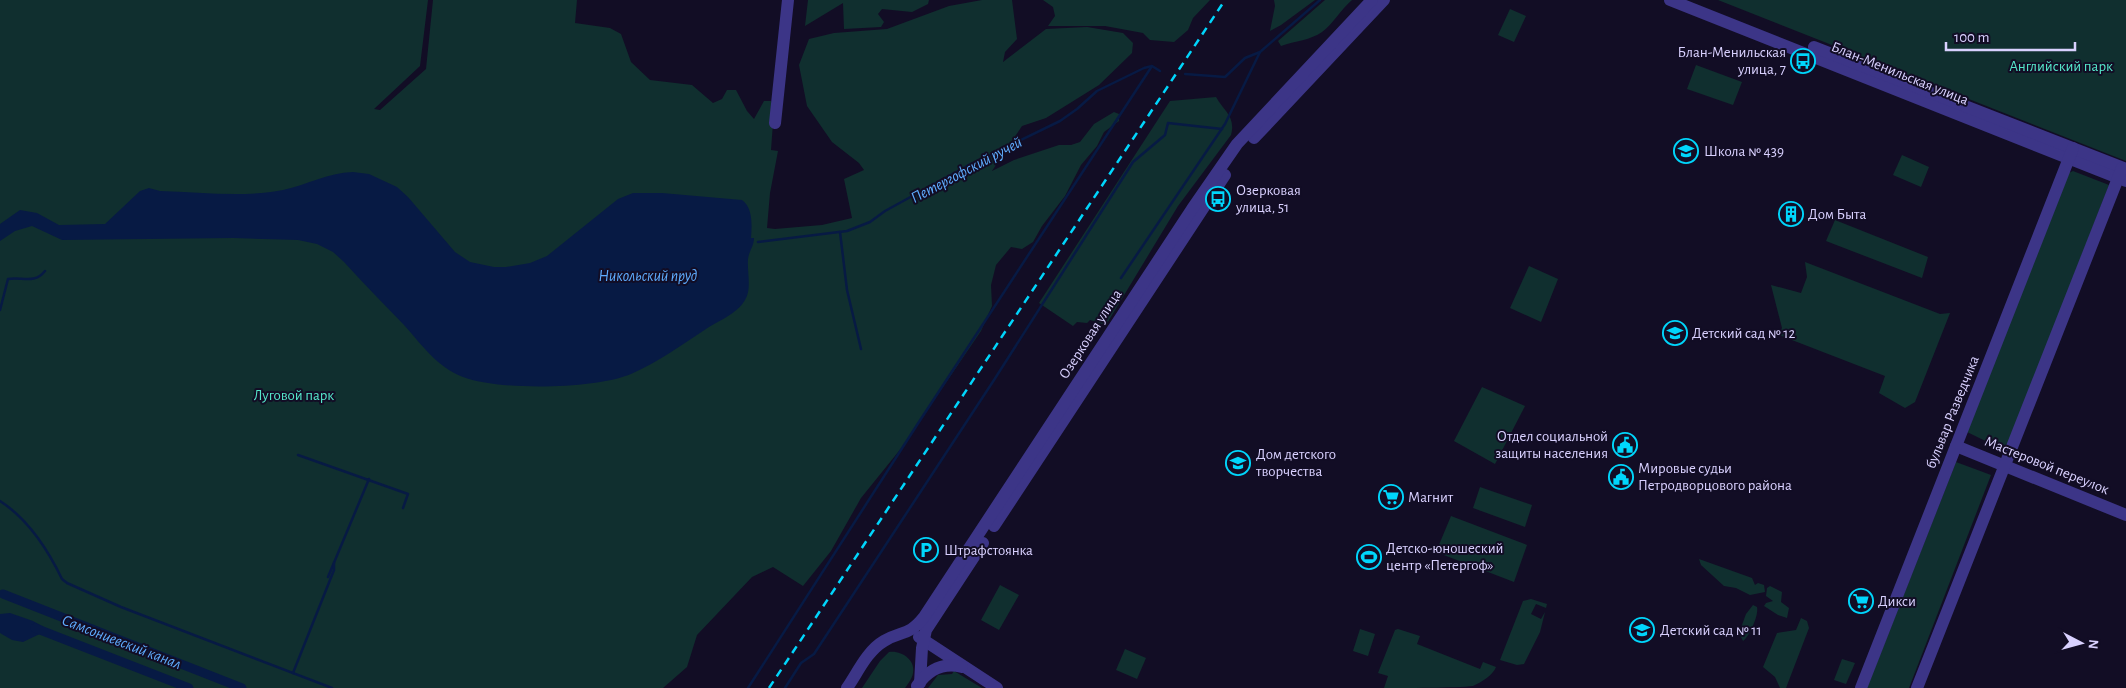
<svg xmlns="http://www.w3.org/2000/svg" width="2126" height="688" viewBox="0 0 2126 688" font-family="'Alegreya Sans',sans-serif">
<rect width="100%" height="100%" fill="#120d25"/>
<g fill="#102f2f">
<path d="M0 0H428L420 66 374 109 380 110 426 69 433 0H577L575 23 610 28 621 34 631 62 650 80 692 85 713 103 722 99 727 90H736L747 111 754 119 764 101H771L773 123 771 150 778 151 770 193 767 228 775 229 822 225 852 218 844 179 864 170 859 163 832 142 807 106 799 65 809 39 834 33 887 29 949 6 982 0H1012L1017 39 1005 52 1003 62 1046 29 1087 27 1123 33 1133 43 1132 53 1099 85 1046 118 1022 126 992 171 1014 160 1059 145H1071L1080 142 1094 124 1114 112 1119 114V121L1104 132 1097 146 1081 165 1065 196 1042 226 1033 242 1022 249 1011 247 996 265 991 285 992 306 981 331 903 446 861 498 831 551 803 586 773 567 752 577 697 635 687 667 663 688H0Z"/>
<path d="M808 0H929L928 4 912 12 882 9 878 14 884 22 881 27 844 29 843 3 805 26Z"/>
<path d="M1043 0H1210L1193 18 1188 30 1174 42 1150 40 1143 33 1105 26H1048L1055 16 1053 7Z"/>
<path d="M1274 0H1315L1281 25 1270 31 1275 6Z"/>
<path d="M1325 0H1352C1341 9 1333 24 1322 32 1311 40 1295 41 1281 46L1278 41Z"/>
<path d="M1718 0H2126V161Z"/>
<path d="M1510 9 1526 16 1514 42 1498 35Z"/>
<path d="M1696 65 1742 82 1733 105 1687 89Z"/>
<path d="M1216 97C1224 111 1236 117 1231 135L1178 206 1106 325 1090 320 1087 323 1077 322 1073 326 1039 303 1170 101Z"/>
<path d="M1902 155 1929 167 1921 187 1893 175Z"/>
<path d="M2073 171 2109 185 2008 445 2004 450 1967 432 2069 173Z"/>
<path d="M1835 220 1928 257 1922 278 1826 241Z"/>
<path d="M1805 262 1940 314 1950 313 1915 402 1905 408 1879 393 1885 376 1779 335 1782 328 1771 285 1801 293 1807 277Z"/>
<path d="M1529 266 1558 279 1541 322 1510 308Z"/>
<path d="M1482 387 1525 406 1495 464 1454 441Z"/>
<path d="M1956 462 1991 475 1909 688H1867Z"/>
<path d="M1480 487 1532 505 1525 527 1473 508Z"/>
<path d="M1451 516 1527 545 1514 582 1436 552Z"/>
<path d="M1699 559 1752 578 1755 585 1758 583 1764 585 1765 592 1750 595 1736 588 1724 586 1701 565Z"/>
<path d="M1000 585 1019 595 999 630 981 620Z"/>
<path d="M1770 586 1782 592 1781 602 1789 608 1787 618 1778 615 1764 606 1766 603 1773 601 1766 596 1767 588Z"/>
<path d="M1531 599 1547 604 1546 608 1536 604 1531 614 1541 619 1545 612 1540 632 1524 664 1517 665 1500 660 1523 601Z"/>
<path d="M1753 605 1757 607C1759 615 1749 637 1743 641L1739 633 1746 614Z"/>
<path d="M1801 618 1807 621 1809 628 1786 688H1780L1775 677 1763 667 1777 633 1796 630Z"/>
<path d="M1360 629 1375 634 1368 656 1353 651Z"/>
<path d="M1398 629 1420 636 1417 644 1480 669 1483 662 1496 667C1493 675 1482 682 1473 686 1457 688 1403 688 1384 688L1388 676 1378 673 1395 630Z"/>
<path d="M1125 649 1146 658 1137 679 1116 670Z"/>
<path d="M889 652C901 650 916 660 913 673 912 679 908 684 905 688H862L880 661Z"/>
<path d="M1842 659 1855 663 1846 684 1834 680Z"/>
<path d="M954 671 982 688H928L938 675 952 674Z"/>
</g>
<g fill="#071a44">
<path d="M353 172 369 174 397 187 408 197 455 252 470 262 494 267H506L530 263 547 256 618 199 633 193H662L742 200C753 208 752 225 751 238H754C754 246 749 251 748 259 747 272 752 289 745 300 737 314 718 321 706 329 682 345 658 362 631 374 596 389 499 391 463 377 437 367 422 345 404 325 384 304 364 284 344 262L333 252 317 244 298 240 233 238 62 240 32 226 15 231 0 241V224L20 210 37 213 59 225 105 224 140 191 149 188 160 191C201 192 243 198 283 190 307 185 327 173 353 172Z"/>
<path d="M10 613 33 621 44 627V632L23 642 12 640 0 633V614Z"/>
</g>
<g fill="none" stroke-linecap="round" stroke-linejoin="round">
<g stroke="#071a44" stroke-width="2.5">
<path d="M1185 74 1225 77 1245 58 1260 52 1320 0"/>
<path d="M840 232 847 290 861 349"/>
<path d="M758 242 847 231 870 222 885 211 967 166 1060 121 1077 109 1097 91 1144 68 1152 66 1160 71"/>
<path d="M1121 278 1225 124 1260 52"/>
<path d="M0 310 8 279C21 276 34 285 45 271"/>
<path d="M298 455 408 494 403 508"/>
<path d="M0 501C28 519 48 550 62 579L67 583 121 607 332 688"/>
<path d="M328 577 369 479"/>
<path d="M293 673 334 570V563"/>
<path d="M748 688 917 425 1152 66"/>
<path d="M785 688 801 663 814 654 994 380 1133 162 1165 135 1168 123 1222 129"/>
</g>
<g stroke="#071a44" stroke-width="9">
<path d="M3 594 242 688"/>
<path d="M35 628 189 688"/>
</g>
<g stroke="#3c3587" stroke-width="12">
<path d="M1670 0 2126 181"/>
<path d="M1814 47 2126 169"/>
<path d="M775 123 788 0"/>
<path d="M1254 138 1384 0"/>
<path d="M1956 446 2126 515"/>
<path d="M994 526 1225 175"/>
<path d="M919 637 997 688"/>
<path d="M920 683 922 648 926 630 983 543"/>
<path d="M917 686C928 670 943 662 962 667"/>
<path d="M847 688C858 672 867 651 884 641 902 630 908 637 924 617L1192 209 1237 144 1372 0"/>
<path d="M1861 688 2073 148"/>
<path d="M1917 688 2122 168"/>
</g>
<path stroke="#00d6fc" stroke-width="2.5" stroke-dasharray="8 6" stroke-linecap="butt" d="M769 688 1225 0"/>
</g>
<defs>
<symbol id="bus-ring" viewBox="-11 -11 22 22"><circle r="9.5" fill="#120d25" stroke="#00d6fc" stroke-width="1.5"/><path d="M-5-6H5V4H4V6H2V4H-2V6H-4V4H-5ZM-3.5-4V0h7V-4ZM-3.5 1.2v1.5H-2V1.2ZM2 1.2v1.5H3.5V1.2Z" fill="#00d6fc"/></symbol>
<symbol id="school-ring" viewBox="-11 -11 22 22"><circle r="9.5" fill="#120d25" stroke="#00d6fc" stroke-width="1.5"/><path d="M0-5L7-2L0 1L-7-2ZM-4 1L0 2.5L4 1V4Q0 6-4 4Z" fill="#00d6fc"/></symbol>
<symbol id="building-ring" viewBox="-11 -11 22 22"><circle r="9.5" fill="#120d25" stroke="#00d6fc" stroke-width="1.5"/><path d="M-4-6H4V6H1V3H-1V6H-4ZM-2.5-4.3h1.7v1.8h-1.7ZM.8-4.3h1.7v1.8H.8ZM-2.5-1h1.7V.8h-1.7ZM.8-1h1.7V.8H.8Z" fill="#00d6fc"/></symbol>
<symbol id="civic-ring" viewBox="-11 -11 22 22"><circle r="9.5" fill="#120d25" stroke="#00d6fc" stroke-width="1.5"/><path d="M-.6-6.5H3V-4.5H.6V-3L4-1V1h2V6H-6V1h2V-1L-.6-3ZM-1.2 2.5V6h2.4V2.5Z" fill="#00d6fc"/></symbol>
<symbol id="supermarket-ring" viewBox="-11 -11 22 22"><circle r="9.5" fill="#120d25" stroke="#00d6fc" stroke-width="1.5"/><path d="M-6-5.5h2.5l.6 2H6L4.5 2H-2.5L-4.4-4H-6ZM-1.5 3.2a1.3 1.3 0 1 0 .1 0ZM3 3.2a1.3 1.3 0 1 0 .1 0Z" fill="#00d6fc"/></symbol>
<symbol id="parking-ring" viewBox="-11 -11 22 22"><circle r="9.5" fill="#120d25" stroke="#00d6fc" stroke-width="1.5"/><path d="M-3.5-5.5H1a3.5 3.5 0 0 1 0 7H-1V5.5H-3.5ZM-1-3.4V-.6H.8a1.4 1.4 0 0 0 0-2.8Z" fill="#00d6fc"/></symbol>
<symbol id="stadium-ring" viewBox="-11 -11 22 22"><circle r="9.5" fill="#120d25" stroke="#00d6fc" stroke-width="1.5"/><path d="M0-5a6.5 5 0 1 0 0 10a6.5 5 0 1 0 0-10ZM-3.5-1.8h7v3.6h-7Z" fill="#00d6fc"/></symbol>
</defs>
<g fill-rule="evenodd">
<use href="#bus-ring" x="1789" y="47" width="28" height="28"/>
<use href="#school-ring" x="1672" y="137" width="28" height="28"/>
<use href="#bus-ring" x="1204" y="185" width="28" height="28"/>
<use href="#building-ring" x="1777" y="200" width="28" height="28"/>
<use href="#school-ring" x="1661" y="319" width="28" height="28"/>
<use href="#civic-ring" x="1611" y="431" width="28" height="28"/>
<use href="#school-ring" x="1224" y="449" width="28" height="28"/>
<use href="#civic-ring" x="1607" y="463" width="28" height="28"/>
<use href="#supermarket-ring" x="1377" y="483" width="28" height="28"/>
<use href="#parking-ring" x="912" y="536" width="28" height="28"/>
<use href="#stadium-ring" x="1355" y="543" width="28" height="28"/>
<use href="#supermarket-ring" x="1847" y="587" width="28" height="28"/>
<use href="#school-ring" x="1628" y="616" width="28" height="28"/>
</g>
<g text-anchor="middle" stroke-width="4" stroke-linejoin="round" paint-order="stroke">
<g font-size="15" fill="#d9d1ff" stroke="#120d25" text-anchor="start">
<text x="1786" y="57" text-anchor="end">Блан-Менильская<tspan x="1786" dy="17">улица, 7</tspan></text>
<text x="1704" y="156">Школа № 439</text>
<text x="1236" y="195">Озерковая<tspan x="1236" dy="17">улица, 51</tspan></text>
<text x="1808" y="219">Дом Быта</text>
<text x="1692" y="338">Детский сад № 12</text>
<text x="1608" y="441" text-anchor="end">Отдел социальной<tspan x="1608" dy="17">защиты населения</tspan></text>
<text x="1256" y="459">Дом детского<tspan x="1256" dy="17">творчества</tspan></text>
<text x="1638" y="473">Мировые судьи<tspan x="1638" dy="17">Петродворцового района</tspan></text>
<text x="1408" y="502">Магнит</text>
<text x="1386" y="553">Детско-юношеский<tspan x="1386" dy="17">центр «Петергоф»</tspan></text>
<text x="944" y="555">Штрафстоянка</text>
<text x="1878" y="606">Дикси</text>
<text x="1660" y="635">Детский сад № 11</text>
</g>
<g font-size="15" fill="#55e7ca" stroke="#120d25">
<text x="2061" y="71">Английский парк</text>
<text x="294" y="400">Луговой парк</text>
</g>
<g font-size="15" fill="#d9d1ff" stroke="#120d25">
<text transform="translate(1900 73) rotate(22)" y="5">Блан-Менильская улица</text>
<text transform="translate(1090 334) rotate(-57)" y="5">Озерковая улица</text>
<text transform="translate(1952 412) rotate(-68)" y="5">бульвар Разведчика</text>
<text transform="translate(2047 465) rotate(22)" y="5">Мастеровой переулок</text>
</g>
<g font-size="16" font-style="italic" fill="#5fadff" stroke="#120d25">
<text transform="translate(966 169) rotate(-28)" y="6">Петергофский ручей</text>
<text x="648" y="281">Никольский пруд</text>
<text transform="translate(122 641) rotate(21)" y="6">Самсониевский канал</text>
</g>
</g>
<g transform="translate(2081 643) rotate(96)" stroke="#120d25" stroke-width="4" paint-order="stroke">
<path d="M0-4L9 19L0 12L-9 19Z" fill="#d9d1ff"/>
<text y="-8" font-size="14" font-weight="bold" text-anchor="middle" fill="#d9d1ff">N</text>
</g>
<path d="M1946 42v8h129v-8" fill="none" stroke="#d9d1ff" stroke-width="2.5"/>
<text x="1954" y="42" font-size="15" fill="#d9d1ff" stroke="#120d25" stroke-width="4" paint-order="stroke">100 m</text>
</svg>
